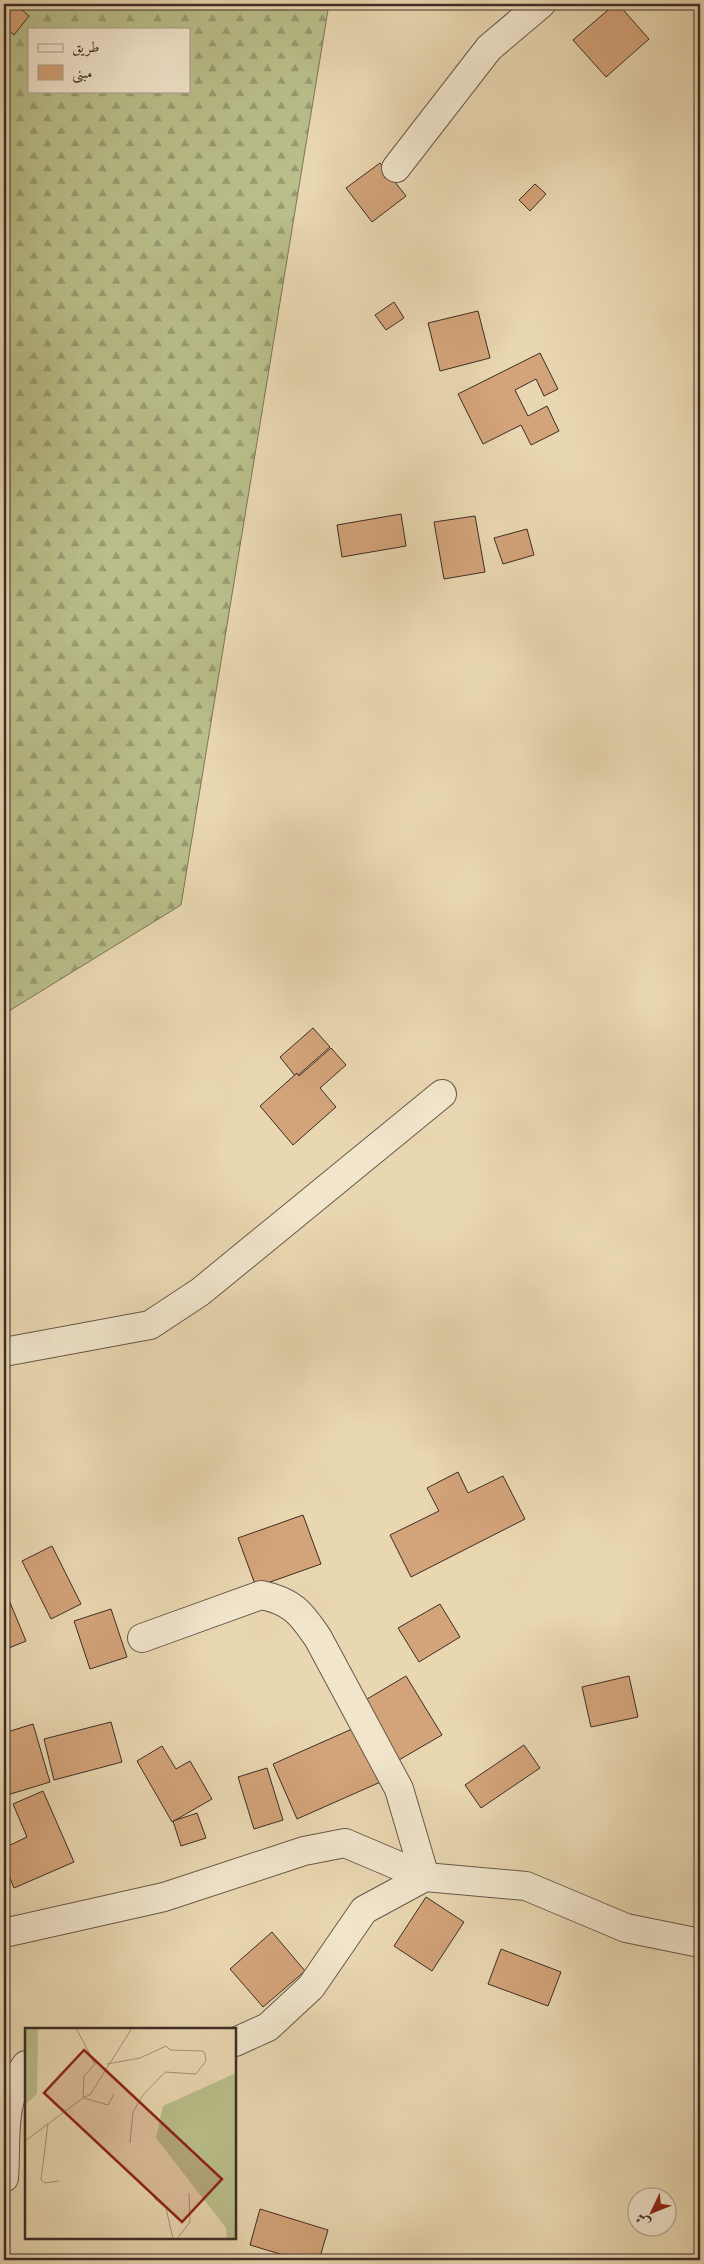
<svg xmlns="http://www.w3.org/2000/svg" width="704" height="2264" viewBox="0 0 704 2264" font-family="Alegreya,Amiri,serif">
<defs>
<pattern id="forest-firs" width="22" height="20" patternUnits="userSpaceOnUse" patternTransform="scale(1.25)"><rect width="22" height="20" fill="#b9be8a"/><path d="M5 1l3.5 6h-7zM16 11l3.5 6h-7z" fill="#989b71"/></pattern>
</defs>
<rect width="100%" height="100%" fill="#e9d7b1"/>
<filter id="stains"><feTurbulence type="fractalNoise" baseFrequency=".004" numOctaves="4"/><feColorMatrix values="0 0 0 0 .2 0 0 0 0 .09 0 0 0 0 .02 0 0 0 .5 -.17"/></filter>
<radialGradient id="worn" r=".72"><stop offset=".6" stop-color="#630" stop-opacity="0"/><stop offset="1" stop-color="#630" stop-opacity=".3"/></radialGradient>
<path fill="url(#forest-firs)" stroke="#7b7658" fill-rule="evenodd" d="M4 4H329L181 905 4 1014ZM29 29H189V91H29Z"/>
<g fill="#d3a379" stroke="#3d2d27">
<path d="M15 4 29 16 14 35 4 26V17Z"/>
<path d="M615 4H618L649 39 606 77 573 40Z"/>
<path d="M380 163 406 196 372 222 346 188Z"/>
<path d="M535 184 546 194 530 211 519 200Z"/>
<path d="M394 302 404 318 386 330 375 315Z"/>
<path d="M478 311 490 358 440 371 428 323Z"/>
<path d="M540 353 558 389 544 396 536 379 515 390 528 416 547 406 559 431 531 445 521 425 483 444 458 394Z"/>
<path d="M401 514 406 546 342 557 337 525Z"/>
<path d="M475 516 485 572 444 579 434 522Z"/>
<path d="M527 529 534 555 503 564 494 538Z"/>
<path d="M313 1028 330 1047 296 1077 280 1057Z"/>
<path d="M331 1048 346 1065 320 1088 336 1107 293 1145 260 1106 297 1073 299 1076Z"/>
<path d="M458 1472 468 1493 503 1476 525 1519 411 1577 390 1535 439 1511 427 1488Z"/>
<path d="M303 1515 321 1564 256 1587 238 1538Z"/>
<path d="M52 1546 81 1604 51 1619 22 1561Z"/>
<path d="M4 1588 26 1641 4 1650Z"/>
<path d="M440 1604 460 1637 419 1662 398 1628Z"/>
<path d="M111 1609 127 1657 90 1669 74 1621Z"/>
<path d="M406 1676 442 1735 392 1764 357 1705Z"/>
<path d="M629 1676 638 1717 591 1727 582 1687Z"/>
<path d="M111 1722 122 1762 54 1780 44 1739Z"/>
<path d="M33 1724 50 1782 4 1796V1733Z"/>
<path d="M361 1725 385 1780 297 1819 273 1764Z"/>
<path d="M524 1745 540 1768 481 1808 465 1785Z"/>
<path d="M162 1746 176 1769 190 1761 212 1799 172 1822 137 1761Z"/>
<path d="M267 1768 283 1820 254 1829 238 1777Z"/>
<path d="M43 1791 74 1862 14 1888 4 1864V1848L27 1837 13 1804Z"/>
<path d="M197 1813 206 1838 181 1846 173 1821Z"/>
<path d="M426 1897 464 1922 432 1971 394 1946Z"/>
<path d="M272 1932 305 1971 263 2007 230 1969Z"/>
<path d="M501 1949 561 1972 548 2006 488 1984Z"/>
<path d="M260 2209 328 2230 319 2260H300L250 2245Z"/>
</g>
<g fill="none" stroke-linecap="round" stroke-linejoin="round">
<defs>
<g id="minor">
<path d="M396 168 489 48 541 4"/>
<path d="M4 1352 150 1325 200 1292 442 1094"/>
<path d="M142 1638 261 1595C292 1601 301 1613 318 1638L399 1789 425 1877"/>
<path d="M4 1933 164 1897 304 1851 345 1843 425 1877"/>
<path d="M235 2042 268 2027 311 1987 364 1910 425 1877 526 1886 626 1928 700 1943"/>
<path d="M4 2178C7 2135 0 2102 26 2065"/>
</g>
</defs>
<use href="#minor" stroke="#68584a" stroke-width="30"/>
<use href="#minor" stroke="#f1e5cc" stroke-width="28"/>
</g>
<g transform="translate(25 2028)">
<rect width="211" height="211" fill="#e9d7b1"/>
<path d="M0 0H13L12 66 0 77ZM211 45V211H202L201 200 131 110 138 78Z" fill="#b9be8a"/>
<path fill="none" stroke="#a4937a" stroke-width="1" d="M82 36 115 30 141 18 145 22 178 23 180 26 181 33 171 46 140 44 118 67 108 84 105 115M59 69 65 67 107 0M59 70 83 77 89 66M23 95 16 152 20 155 34 153M0 113 58 70 59 48 70 36 51 0M129 170 141 180 148 211M152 211 165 194 164 165"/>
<path fill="#8f2418" fill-opacity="0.15" stroke="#8f2418" stroke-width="2.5" d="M59 22 197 151 157 194 19 65Z"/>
<rect width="211" height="211" fill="none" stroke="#3d2d27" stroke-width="2.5"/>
</g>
<rect width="704" height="2264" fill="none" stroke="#e9d7b1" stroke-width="20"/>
<rect x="5" y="5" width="694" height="2254" fill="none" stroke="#3d2d27" stroke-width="2.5"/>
<rect x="10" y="10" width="684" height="2244" fill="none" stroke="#3d2d27"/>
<rect x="28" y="28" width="162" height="65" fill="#f1e5cc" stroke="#a99b8a"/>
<rect x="38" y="44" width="25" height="8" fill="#f1e5cc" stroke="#a99b8a"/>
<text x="72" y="52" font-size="15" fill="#3d2d27">طريق</text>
<rect x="38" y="65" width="25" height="15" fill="#d3a379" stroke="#a99b8a"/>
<text x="72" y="78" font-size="15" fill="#3d2d27">مبنى</text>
<g transform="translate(652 2212) rotate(227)"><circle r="24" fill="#f1e5cc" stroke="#a99b8a"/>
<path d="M0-4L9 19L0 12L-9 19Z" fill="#8f2418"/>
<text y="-8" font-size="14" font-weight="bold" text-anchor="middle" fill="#3d2d27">ش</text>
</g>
<rect width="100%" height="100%" filter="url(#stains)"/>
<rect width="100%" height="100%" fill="url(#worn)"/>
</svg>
